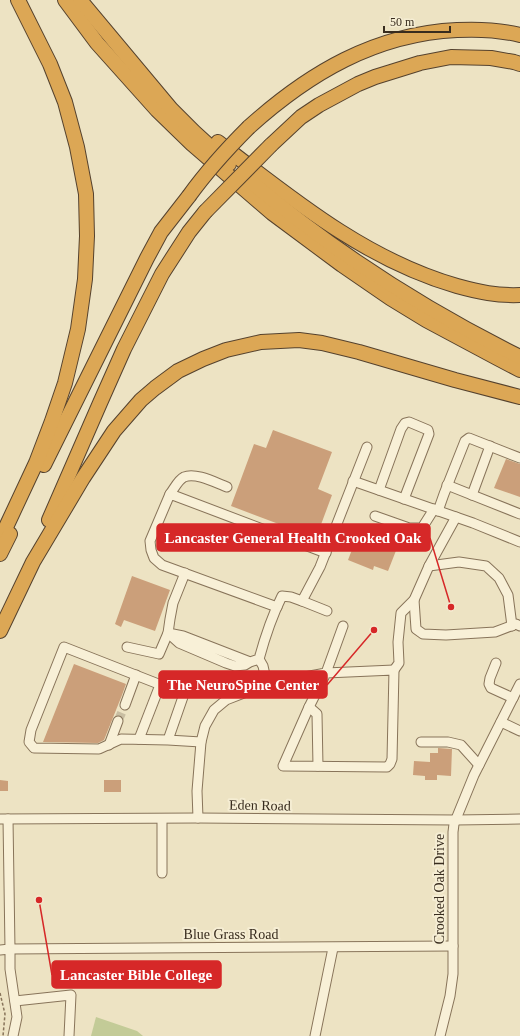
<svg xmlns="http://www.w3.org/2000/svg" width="520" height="1036" viewBox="0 0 520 1036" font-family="'Times New Roman',serif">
<rect width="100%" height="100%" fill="#ede3c3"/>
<path fill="#c3cb97" d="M96 1017 137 1031 143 1036H91Z"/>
<g fill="#cb9f7a">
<path d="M273 430 332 452 318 489 332 495 316 538 231 506 254 444 266 448Z"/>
<path d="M506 459 520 464V497L494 488Z"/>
<path d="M360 529 399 543 388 571 374 566 373 570 348 560Z"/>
<path d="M132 576 170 590 155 631 124 620 121 627 115 624Z"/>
<path d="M74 664 126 684 122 695 104 740 98 743 44 742H43Z"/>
<path d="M438 748 452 749 451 776 437 775V780H425V776L413 775 414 761 430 762V753H438Z"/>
<path d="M0 780 8 781V791H0Z"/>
<rect x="104" y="780" width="17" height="12"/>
</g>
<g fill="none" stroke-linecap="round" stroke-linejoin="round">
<path stroke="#c9bea2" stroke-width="9" stroke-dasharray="9 4.5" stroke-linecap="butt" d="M118 721 125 705"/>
<defs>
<g id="minor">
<path d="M353 481 473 523 520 542"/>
<path d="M447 485 520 514"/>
<path d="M379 490 401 429 405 423 409 422 428 430 429 434 404 499"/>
<path d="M170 494C174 489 178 480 184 477 196 472 216 483 227 487"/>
<path d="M472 495 490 446"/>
<path d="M438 511 444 494 465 441 469 438 520 458"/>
<path d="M375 516 409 528H422L434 509"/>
<path d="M429 566 459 562 486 566 499 578 508 595 512 626"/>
<path d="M414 600 416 629 423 634 446 635 495 632 516 624 520 626"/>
<path d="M302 601 327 611"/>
<path d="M277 607 162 565 154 558 151 550 150 541 170 494 326 553"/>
<path d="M127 647 159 654 168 633 170 619 173 603 185 573"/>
<path d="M259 659 263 666 267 684"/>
<path d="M250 662 183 636 168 633 179 643 226 663 235 666 245 665 250 662 259 659C265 637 272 616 282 596L291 597 302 601 320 567 367 447"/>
<path d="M496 663 490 678 489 684 491 688 513 698"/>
<path d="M394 670 399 663 398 642 401 613 414 600 429 566 456 517"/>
<path d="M125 705 136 675"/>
<path d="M309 707 317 714 318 766"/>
<path d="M501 722 520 731"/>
<path d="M139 739 160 685"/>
<path d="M168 740 184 694 64 647 31 730 29 742 34 748 99 749 121 739 168 740 201 742"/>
<path d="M421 742H448L461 745 479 765"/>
<path d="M109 745 118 721"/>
<path d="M198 818 197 791 201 742 205 726 214 710 226 700 267 684 326 673 394 670 392 759 390 764 387 767 283 766 309 707 326 673 343 626"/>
<path d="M0 819 198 818 455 820 520 819"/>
<path d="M8 819 10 949C157 947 305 948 453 946"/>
<path d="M162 819V873"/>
<path d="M0 950 10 949V969L17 1017 13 1036"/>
<path d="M15 1001 71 995 69 1036"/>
<path d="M315 1036 333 948"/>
<path d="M440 1036 450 996 453 974V832L454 824 474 775 520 684"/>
</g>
<g id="highway">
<path d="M65 0 97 43 157 110 192 144 272 213 342 265 390 298 426 320 499 359 520 370"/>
<path d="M80 0 171 109 194 132 229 164"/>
<path d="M249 127C309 73 375 34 457 30 477 29 500 30 520 35"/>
<path d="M218 142C292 199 366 260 457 286 479 292 497 296 520 295"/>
<path d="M271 145 301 117 319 105 358 84 375 77 420 63 451 57 491 58 514 62 520 64"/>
<path d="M245 177C329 248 421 308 520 357"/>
<path d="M44 465 147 258 161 232 189 196"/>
<path d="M49 520 100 403 124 349 162 274 189 232 205 212"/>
<path d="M0 540 36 463 52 421 65 383 78 329 85 279 87 236 86 194 77 147 65 102 50 64 18 0"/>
<path d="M0 554 10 534"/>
<path d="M0 631 33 562 83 478 114 431 141 400 155 388 178 371 203 359 226 350 261 342 299 340 322 343 359 352 455 380 520 397"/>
</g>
</defs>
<use href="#minor" stroke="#88745a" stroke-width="11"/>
<use href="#highway" stroke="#55422e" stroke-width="16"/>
<path stroke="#88745a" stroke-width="1.5" stroke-dasharray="3 2" stroke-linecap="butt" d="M0 993 5 1014 3 1036"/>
<use href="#minor" stroke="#f8f0d7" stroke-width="9"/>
<use href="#highway" stroke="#dca755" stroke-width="14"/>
<defs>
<g id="highway-bridge">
<path d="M189 196C207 171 227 149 249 127"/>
<path d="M205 212 271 145"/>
</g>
</defs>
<use href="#highway-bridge" stroke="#55422e" stroke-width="16" stroke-linecap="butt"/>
<use href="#highway-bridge" stroke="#dca755" stroke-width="14"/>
</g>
<g text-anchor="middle" stroke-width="4" stroke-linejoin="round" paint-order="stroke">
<g font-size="14" fill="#382c1e" stroke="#f5edd3">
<text transform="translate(260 805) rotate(1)" y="5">Eden Road</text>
<text transform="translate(439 889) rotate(-90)" y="5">Crooked Oak Drive</text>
<text x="231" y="939">Blue Grass Road</text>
</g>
</g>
<path fill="none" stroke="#d62828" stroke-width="1.5" d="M451 607L430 538M374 630L327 685M39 900L52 975"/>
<g fill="#d62828" stroke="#f5edd3" stroke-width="1.5">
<circle cx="451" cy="607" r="4"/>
<circle cx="374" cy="630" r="4"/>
<circle cx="39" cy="900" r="4"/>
</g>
<g fill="#d62828" stroke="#d62828" stroke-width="1.5">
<rect x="157" y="524" width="273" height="27" rx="4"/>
<rect x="159" y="671" width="168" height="27" rx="4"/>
<rect x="52" y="961" width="169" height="27" rx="4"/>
</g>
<g font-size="15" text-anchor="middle" font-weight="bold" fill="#fff">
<text x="293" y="543">Lancaster General Health Crooked Oak</text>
<text x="243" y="690">The NeuroSpine Center</text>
<text x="136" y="980">Lancaster Bible College</text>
</g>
<path d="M384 26v6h66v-6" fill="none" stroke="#382c1e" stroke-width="2"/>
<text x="390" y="26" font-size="12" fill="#382c1e" stroke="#f5edd3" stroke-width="3" paint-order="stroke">50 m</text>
</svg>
